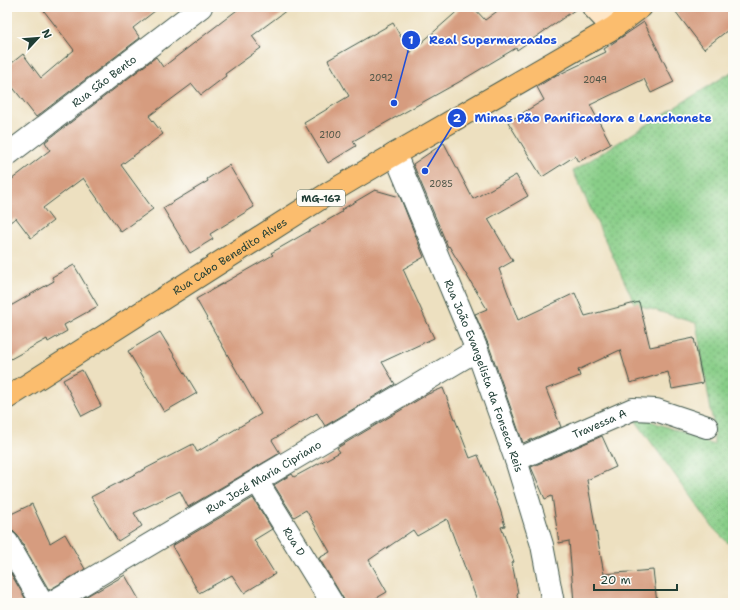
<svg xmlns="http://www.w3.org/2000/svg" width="740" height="610" viewBox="0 0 740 610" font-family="'Shantell Sans',sans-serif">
<defs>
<pattern id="grass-dots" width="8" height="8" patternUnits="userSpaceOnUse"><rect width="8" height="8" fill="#89ce88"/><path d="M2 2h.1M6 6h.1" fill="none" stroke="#6fa870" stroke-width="1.8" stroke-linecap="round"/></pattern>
</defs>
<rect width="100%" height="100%" fill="#fdfcf7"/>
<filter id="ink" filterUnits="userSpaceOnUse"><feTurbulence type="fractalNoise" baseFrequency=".025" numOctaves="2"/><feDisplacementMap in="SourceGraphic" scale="8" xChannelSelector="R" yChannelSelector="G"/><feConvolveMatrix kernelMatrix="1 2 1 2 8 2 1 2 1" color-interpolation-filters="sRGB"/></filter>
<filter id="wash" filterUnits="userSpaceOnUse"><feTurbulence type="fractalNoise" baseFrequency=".012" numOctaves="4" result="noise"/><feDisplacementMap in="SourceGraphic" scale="16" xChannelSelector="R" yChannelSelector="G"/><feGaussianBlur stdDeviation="0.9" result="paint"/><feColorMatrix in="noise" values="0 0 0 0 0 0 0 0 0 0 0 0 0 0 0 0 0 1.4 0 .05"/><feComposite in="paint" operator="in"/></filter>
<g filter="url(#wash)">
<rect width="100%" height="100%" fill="#ede0c0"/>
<path fill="url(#grass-dots)" stroke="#54865e" d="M733 71V548L714 529 630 413 714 445V428L696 323 635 304 573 171Z"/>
<g id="blocks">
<g fill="#d69c7f">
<path d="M41 7H160L133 28 140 38 36 117 7 80V67L23 54 41 78 74 50Z"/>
<path d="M241 7H291L252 36 261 48 225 74 226 76 201 95 192 84 149 116 163 134 121 165 153 209 121 232 83 178 43 208 53 221 31 238 16 218 7 224V183L50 150 45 142 156 57 163 67Z"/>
<path d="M462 7H473L485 20 503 7H579L517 50 516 48 459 82 353 141 356 146 328 163 304 123 349 96 328 60 393 23 410 53Z"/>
<path d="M672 7H733V26L704 49Z"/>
<path d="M644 22 674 82 651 93 644 79 590 105 611 144 578 162 575 156 542 177 508 122 544 100 537 87 558 74V75L606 52 604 49Z"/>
<path d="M444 143 473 199 516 175 528 196 488 219 513 261 499 269 518 320 575 293 585 316 639 302 650 347 694 338 703 383 672 389 668 372 630 383 620 350 578 370 580 376 546 389 561 427 523 443 489 346 475 314 487 309 449 246 448 247 413 164Z"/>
<path d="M229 165 254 207 210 234 213 239 190 253 163 208 208 181 207 179Z"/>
<path d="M375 190 400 197 424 257 403 269 434 338 382 362 395 384 325 426 317 413 272 440 280 453 188 507 180 491 134 513 142 526 118 541 91 497 193 444 197 452 261 414 196 299 273 255 271 253 342 212 341 210Z"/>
<path d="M74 265 98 306 64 325 67 331 48 342 47 339 7 361V308L54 281 52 277Z"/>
<path d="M160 332 197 393 164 412 128 351Z"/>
<path d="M82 370 101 406 82 416 63 380Z"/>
<path d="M443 388 470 458 478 455 500 509 505 526 501 527 514 562 512 563 518 593 517 594 518 603H478L447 519 417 536 413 530 369 560 387 592 368 603H346L319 558 330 552 306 510 294 517 274 485 292 474 294 477 340 452 337 448 428 394Z"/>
<path d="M602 436 616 467 587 480 604 574 653 570 657 603H574L569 541 559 543 552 496 545 499 531 467Z"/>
<path d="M253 498 272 529 254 540 275 574 244 593 232 575 199 593 172 546Z"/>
<path d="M32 504 50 543 65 534 85 569 49 590 18 536 13 531 7 530V516Z"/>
<path d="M7 567 28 603H7Z"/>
<path d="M125 575 141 603H75L97 590V591Z"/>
</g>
</g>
</g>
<g filter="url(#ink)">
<use href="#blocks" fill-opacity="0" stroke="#3e5549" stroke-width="1"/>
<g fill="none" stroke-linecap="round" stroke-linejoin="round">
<defs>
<g id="street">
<path id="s1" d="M395 154 477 350 516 460 542 545 553 603"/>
<path id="s2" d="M7 155 201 7"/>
<path id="s3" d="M516 460 633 409 656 410 707 427"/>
<path id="s4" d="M257 481 332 603"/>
<path d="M7 542 42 603"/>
<path id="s5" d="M51 603 477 350"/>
</g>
<path id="secondary" d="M593 7 613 28"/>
<g id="primary">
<path id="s6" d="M7 398 329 193 395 154 613 28 641 7"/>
</g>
</defs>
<use href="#street" stroke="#3e5549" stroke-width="24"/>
<use href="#secondary" stroke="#3e5549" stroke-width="24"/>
<use href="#primary" stroke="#3e5549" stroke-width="24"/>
<use href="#street" stroke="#fff" stroke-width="22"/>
<use href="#secondary" stroke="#fde5c5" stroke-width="22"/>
<use href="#primary" stroke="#fbbd6e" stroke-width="22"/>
</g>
</g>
<g text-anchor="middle" stroke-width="3.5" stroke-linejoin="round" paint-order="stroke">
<g font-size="9" fill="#4d5547">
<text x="381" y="81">2092</text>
<text x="595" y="83">2049</text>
<text x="330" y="138">2100</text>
<text x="441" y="187">2085</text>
</g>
<rect fill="#fdfcf7" stroke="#62766e" stroke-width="1" x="297" y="190" width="48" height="16" rx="3"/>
<g font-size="10" font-weight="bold" fill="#1f3d34">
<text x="321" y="202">MG-167</text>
</g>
<g font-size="11" fill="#1f3d34" stroke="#fdfcf7">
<text dy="4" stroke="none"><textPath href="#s2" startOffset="122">Rua São Bento</textPath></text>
<text dy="4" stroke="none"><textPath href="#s6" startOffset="264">Rua Cabo Benedito Alves</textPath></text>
<text dy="4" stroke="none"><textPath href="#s1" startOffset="239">Rua João Evangelista da Fonseca Reis</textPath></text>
<text dy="4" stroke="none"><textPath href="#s3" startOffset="91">Travessa A</textPath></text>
<text dy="4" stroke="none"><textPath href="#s5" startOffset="247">Rua José Maria Cipriano</textPath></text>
<text dy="4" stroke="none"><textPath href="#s4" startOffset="71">Rua D</textPath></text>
</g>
</g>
<path fill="none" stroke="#1d4ed8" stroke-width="1.5" d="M394 103L411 40M425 171L457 118"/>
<g fill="#1d4ed8" stroke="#fdfcf7" stroke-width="1.5">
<circle cx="394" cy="103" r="4"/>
<circle cx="425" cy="171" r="4"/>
<circle cx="411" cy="40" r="10"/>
<circle cx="457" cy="118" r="10"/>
</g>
<g font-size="12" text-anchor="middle" font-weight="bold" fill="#fff">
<text x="411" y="44">1</text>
<text x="457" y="122">2</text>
</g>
<g font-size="12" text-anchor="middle" font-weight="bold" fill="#1d4ed8" stroke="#fdfcf7" stroke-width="3.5" stroke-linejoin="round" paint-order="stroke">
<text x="493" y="44">Real Supermercados</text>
<text x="593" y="122">Minas Pão Panificadora e Lanchonete</text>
</g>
<rect width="740" height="610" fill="none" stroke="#fdfcf7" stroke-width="24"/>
<g transform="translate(38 38) rotate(64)" stroke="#fdfcf7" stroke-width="3" paint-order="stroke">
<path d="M0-3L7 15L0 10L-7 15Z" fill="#1f3d34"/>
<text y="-6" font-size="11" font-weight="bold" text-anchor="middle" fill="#1f3d34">N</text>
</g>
<path d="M594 584v6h83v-6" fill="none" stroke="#1f3d34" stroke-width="2"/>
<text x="600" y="584" font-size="12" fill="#1f3d34" stroke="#fdfcf7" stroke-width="3" paint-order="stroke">20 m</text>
</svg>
